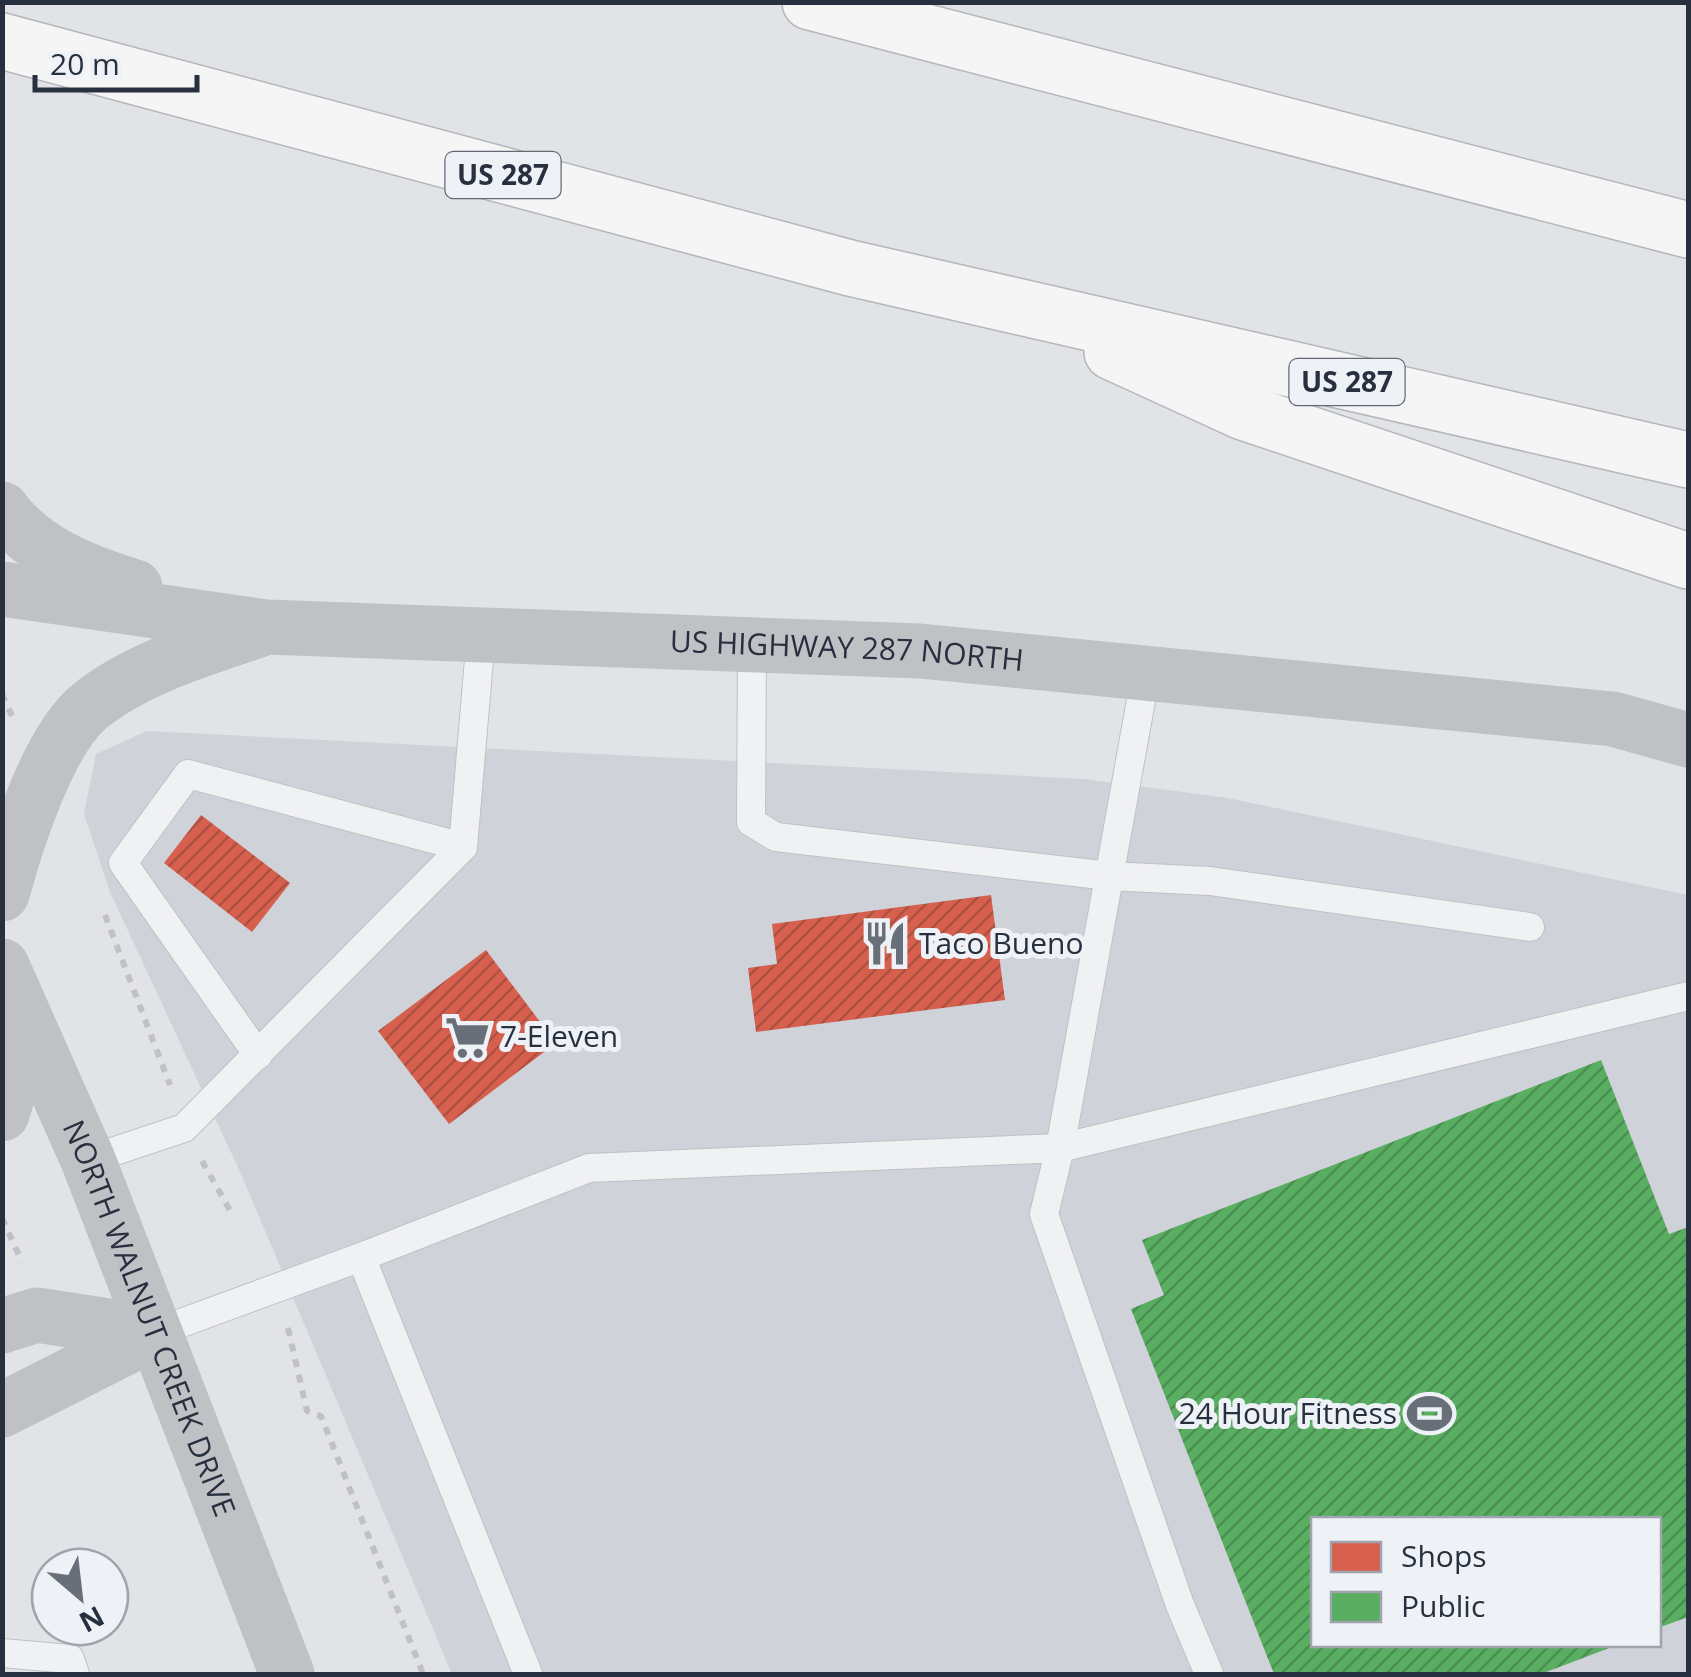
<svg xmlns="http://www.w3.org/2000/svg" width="1691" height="1677" viewBox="0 0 1691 1677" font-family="'Open Sans',sans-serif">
<defs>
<pattern id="shops-hatch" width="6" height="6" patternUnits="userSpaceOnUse" patternTransform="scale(2.5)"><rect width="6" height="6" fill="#d6604d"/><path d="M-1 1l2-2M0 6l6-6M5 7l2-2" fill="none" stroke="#ae5041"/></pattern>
<pattern id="public-hatch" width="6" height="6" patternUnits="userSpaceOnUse" patternTransform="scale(2.5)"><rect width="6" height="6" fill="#5aae61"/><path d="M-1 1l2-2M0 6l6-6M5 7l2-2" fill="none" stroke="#4a8e51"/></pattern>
</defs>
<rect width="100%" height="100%" fill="#e1e3e6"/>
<path fill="#cfd2d9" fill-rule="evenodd" d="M147 731 1084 779 1228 798 1688 895V1674H452L241 1174 110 892 84 814 96 754ZM1314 1520H1658V1644H1314Z"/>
<g fill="url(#shops-hatch)">
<path d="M201 815 290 883 252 932 164 863Z"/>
<path d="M991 895 1005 1000 756 1032 748 968 777 964 772 924Z"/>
<path d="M486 950 556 1043 449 1124 378 1031Z"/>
</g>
<path fill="url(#public-hatch)" d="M1601 1060 1669 1234 1688 1227V1617L1658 1628V1520H1314V1644L1617 1645 1541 1674H1274L1131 1309 1164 1295 1142 1240Z"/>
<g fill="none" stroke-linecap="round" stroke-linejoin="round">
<defs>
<g id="service">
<path d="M752 646 751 822 776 837 1109 876 1210 881 1530 927"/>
<path d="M1146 673 1060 1148 1688 996"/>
<path d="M258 1055 123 863 188 774 463 847"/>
<path d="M88 1160 184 1128 463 847 481 636"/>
<path d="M154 1333 361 1257"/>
<path d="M2 1653 70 1659 75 1674"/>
<path d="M528 1674 361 1257 589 1168 1060 1148 1044 1214 1180 1605 1209 1674"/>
</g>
<g id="motorway">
<path d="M810 2 1688 230"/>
<path d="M2 41 850 268 1688 460"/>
<path d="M1112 352 1243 412 1688 561"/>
</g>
</defs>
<use href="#service" stroke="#bfc1c4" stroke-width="30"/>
<use href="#motorway" stroke="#b3b6bb" stroke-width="58"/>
<g stroke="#c0c1c6" stroke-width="6" stroke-dasharray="8 8" stroke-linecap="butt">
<path d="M2 694 12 716"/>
<path d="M105 915 170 1085"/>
<path d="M202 1161 232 1214"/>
<path d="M2 1218 22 1262"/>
<path d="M288 1328 307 1411 321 1416 423 1674"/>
</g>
<use href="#service" stroke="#f0f1f3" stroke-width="28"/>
<g stroke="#bfc1c5" stroke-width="55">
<path d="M2 509C33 552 87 572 135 587"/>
<path id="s1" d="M2 589 266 627 920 651 1613 719 1688 740"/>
<path d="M2 894C16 843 48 740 90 706 137 668 203 649 259 630"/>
<path id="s2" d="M2 966 88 1160 287 1674"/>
<path d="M2 1114 28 1029"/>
<path d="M2 1326 37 1315 154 1333"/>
<path d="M2 1410 154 1333"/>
</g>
<use href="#motorway" stroke="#f5f5f6" stroke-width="55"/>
</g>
<defs>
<symbol id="restaurant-bare" viewBox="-9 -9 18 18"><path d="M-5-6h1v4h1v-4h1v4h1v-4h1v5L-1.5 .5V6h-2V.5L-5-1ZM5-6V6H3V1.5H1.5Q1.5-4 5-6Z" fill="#696f79" stroke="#eef1f6" stroke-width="2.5" paint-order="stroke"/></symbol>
<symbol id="supermarket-bare" viewBox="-9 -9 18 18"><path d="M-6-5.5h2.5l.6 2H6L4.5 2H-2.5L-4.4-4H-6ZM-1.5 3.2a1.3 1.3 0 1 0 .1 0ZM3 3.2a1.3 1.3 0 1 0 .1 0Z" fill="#696f79" stroke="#eef1f6" stroke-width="2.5" paint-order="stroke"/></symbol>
<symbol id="stadium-bare" viewBox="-9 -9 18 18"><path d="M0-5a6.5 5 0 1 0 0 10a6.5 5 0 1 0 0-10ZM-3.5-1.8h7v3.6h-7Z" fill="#696f79" stroke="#eef1f6" stroke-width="2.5" paint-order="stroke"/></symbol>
</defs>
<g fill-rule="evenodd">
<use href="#restaurant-bare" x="854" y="912" width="63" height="63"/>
<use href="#supermarket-bare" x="436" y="1006" width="63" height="63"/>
<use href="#stadium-bare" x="1398" y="1382" width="63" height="63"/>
</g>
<g text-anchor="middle" stroke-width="10" stroke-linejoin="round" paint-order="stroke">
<g fill="#eef1f6" stroke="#636a76" stroke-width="2.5">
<rect x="445.5" y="152" width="115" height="46" rx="8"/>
<rect x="1289.5" y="359" width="115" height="46" rx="8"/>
</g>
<g font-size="28" font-weight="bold" fill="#28303f">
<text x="503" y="185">US 287</text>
<text x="1347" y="392">US 287</text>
</g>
<g font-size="30" fill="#28303f" stroke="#eef1f6">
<text dy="10" stroke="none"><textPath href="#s1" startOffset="848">US HIGHWAY 287 NORTH</textPath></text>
<text dy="10" stroke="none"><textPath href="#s2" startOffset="382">NORTH WALNUT CREEK DRIVE</textPath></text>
</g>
<g font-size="30" fill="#28303f" stroke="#eef1f6" text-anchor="start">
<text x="919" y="954">Taco Bueno</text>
<text x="500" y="1047">7-Eleven</text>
<text x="1397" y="1424" text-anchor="end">24 Hour Fitness</text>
</g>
</g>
<rect width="1691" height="1677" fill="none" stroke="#28303f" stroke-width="10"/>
<rect x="1311" y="1517" width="350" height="130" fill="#eef1f6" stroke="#9fa4ad" stroke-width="2.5"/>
<rect x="1331" y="1542" width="50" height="30" fill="#d6604d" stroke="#9fa4ad" stroke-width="2.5"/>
<text x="1401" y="1567" font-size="30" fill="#28303f">Shops</text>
<rect x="1331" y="1592" width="50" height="30" fill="#5aae61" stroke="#9fa4ad" stroke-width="2.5"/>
<text x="1401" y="1617" font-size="30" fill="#28303f">Public</text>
<g transform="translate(80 1597) rotate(152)"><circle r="48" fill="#eef1f6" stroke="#9fa4ad" stroke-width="2.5"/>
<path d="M0-8L18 38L0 25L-18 38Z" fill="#696f79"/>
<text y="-15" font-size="28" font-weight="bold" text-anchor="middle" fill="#28303f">N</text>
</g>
<path d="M35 75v15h162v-15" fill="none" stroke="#28303f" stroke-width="5"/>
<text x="50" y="75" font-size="30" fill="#28303f" stroke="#eef1f6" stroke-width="8" paint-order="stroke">20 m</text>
</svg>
